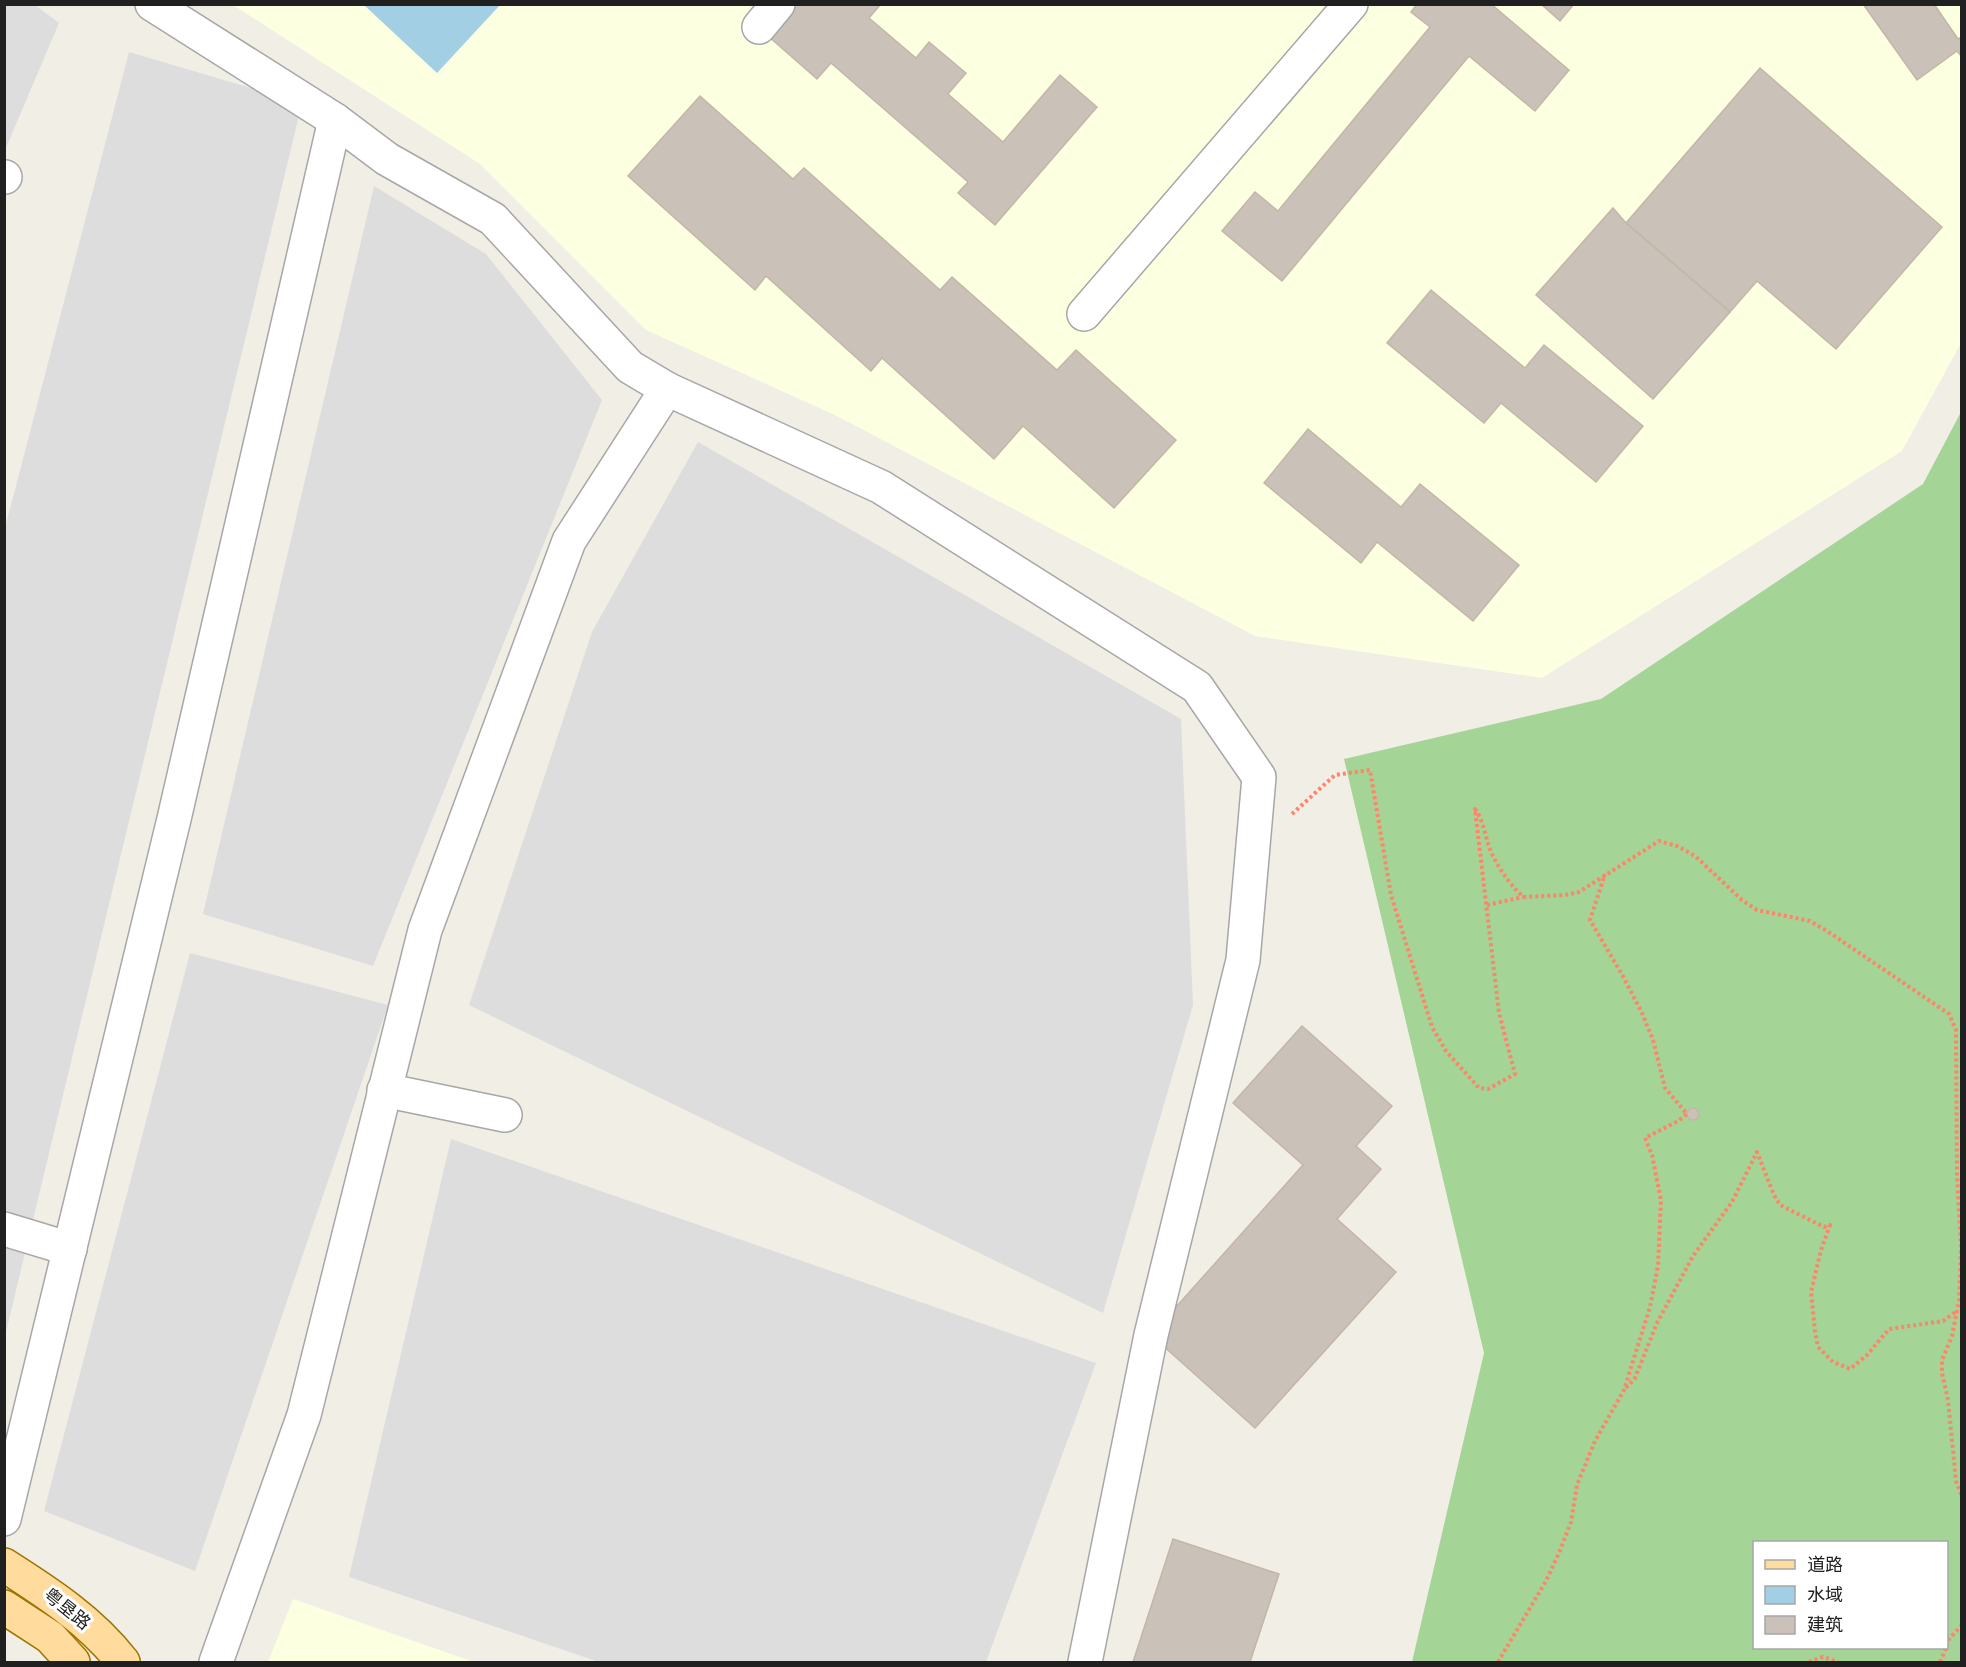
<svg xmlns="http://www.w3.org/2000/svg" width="1966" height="1667" viewBox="0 0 1966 1667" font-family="'Nunito Sans','Noto Sans SC',sans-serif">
<rect width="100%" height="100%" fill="#f1eee5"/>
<g fill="#dedddd">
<path d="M5 4 35 5 59 23 5 150Z"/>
<path d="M129 52 302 103 5 1336V528Z"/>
<path d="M374 186 486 254 602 400 373 966 203 914Z"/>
<path d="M698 442 1181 719 1193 1005 1103 1313 469 1005 592 632Z"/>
<path d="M190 953 388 1005 195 1571 44 1511Z"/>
<path d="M451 1139 1096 1363 986 1662H599L349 1577Z"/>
</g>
<g fill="#fdffe1">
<path d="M233 5H1961V343L1902 451 1542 678 1255 636 835 415 646 330 480 164Z"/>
<path d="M293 1599 474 1662H268Z"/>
</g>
<path fill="#a4d496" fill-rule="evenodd" d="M1961 412V1662H1412L1484 1353 1344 759 1601 699 1923 484ZM1754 1542H1946V1648H1754Z"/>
<path fill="#a2cfe3" d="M364 5H500L437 73Z"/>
<g fill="#cac1b8" stroke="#c4b6a6" stroke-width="1.5">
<path d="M795 4H881L869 18 916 58 929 42 966 73 948 94 1003 142 1060 75 1097 107 995 225 958 193 968 182 831 63 817 79 768 36Z"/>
<path d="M1417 4H1491L1569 70 1535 111 1469 56 1282 281 1222 231 1255 192 1278 211 1430 27 1411 12Z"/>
<path d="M1541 4H1574L1560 21Z"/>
<path d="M1863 4H1934L1958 39 1962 37V57L1957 51 1917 80Z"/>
<path d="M1760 68 1942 227 1836 349 1757 281 1730 312 1626 223Z"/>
<path d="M700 96 793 179 804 168 940 290 952 277 1057 370 1076 350 1176 440 1114 508 1023 426 994 459 882 358 871 371 766 276 755 290 628 176Z"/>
<path d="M1613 208 1626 223 1730 312 1653 399 1536 295Z"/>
<path d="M1431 290 1525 368 1544 345 1643 426 1596 482 1501 403 1484 423 1387 343Z"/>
<path d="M1308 429 1401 507 1420 484 1519 565 1473 621 1377 542 1361 563 1264 483Z"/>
<path d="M1302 1026 1392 1106 1356 1146 1381 1169 1337 1219 1396 1272 1255 1428 1151 1335 1303 1165 1233 1103Z"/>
<circle cx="1693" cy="1114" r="6"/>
<path d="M1173 1539 1279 1574 1250 1662H1133Z"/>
</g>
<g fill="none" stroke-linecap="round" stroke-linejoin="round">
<defs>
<g id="minor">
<path d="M152 4 335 120"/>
<path d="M759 27 778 4"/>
<path d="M4 177H5"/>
<path d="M1084 314 1351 4"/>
<path d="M667 389 881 487 1197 687 1259 777 1243 960 1151 1335 1085 1662"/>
<path d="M384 1090 505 1115"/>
<path d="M4 1229 70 1249"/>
<path d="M4 1519 174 819 335 120 387 159 493 219 630 367 667 389 569 541 425 930 304 1415 216 1662"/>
</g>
<g id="major">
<path d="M4 1565C48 1593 91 1621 123 1662"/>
<path d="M4 1607 50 1637 73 1662"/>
</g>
</defs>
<use href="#minor" stroke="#a7a7a7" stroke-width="36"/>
<use href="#major" stroke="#9c7400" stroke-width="36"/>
<g stroke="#ff8469" stroke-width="4" stroke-dasharray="3 3" stroke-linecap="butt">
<path d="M1292 814 1335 775 1370 770 1391 895 1432 1027 1446 1051 1479 1088 1488 1089 1515 1074 1499 1013 1475 809C1485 823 1485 839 1492 854 1500 871 1511 885 1523 897L1565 895 1579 892 1659 841 1677 846 1695 856 1742 900 1757 910 1810 921 1830 933 1949 1014 1956 1030 1957 1175 1961 1247 1959 1301 1952 1336 1942 1360V1373L1948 1400 1956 1481 1962 1497"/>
<path d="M1487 905 1523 897"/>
<path d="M1626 1388 1635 1378 1657 1323 1693 1256 1732 1202 1757 1152 1774 1195 1780 1205 1824 1227 1830 1225 1821 1250 1811 1292 1815 1331 1818 1347 1833 1362 1850 1369 1867 1355 1889 1329 1943 1321 1957 1311"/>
<path d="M1946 1646 1949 1639 1962 1625"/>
<path d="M1498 1662 1546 1581 1559 1553 1571 1522 1577 1485 1595 1441 1624 1390 1650 1307 1658 1266 1661 1200 1652 1155 1645 1138 1678 1121 1687 1114 1665 1088 1653 1040 1642 1013 1624 978 1590 920 1605 874"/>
<path d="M1809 1662 1823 1657 1838 1662"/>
<path d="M1940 1662 1946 1648"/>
</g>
<use href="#minor" stroke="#fff" stroke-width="33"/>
<use href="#major" stroke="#ffdc9d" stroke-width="33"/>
</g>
<g text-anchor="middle" stroke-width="6" stroke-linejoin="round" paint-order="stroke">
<g font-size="18" fill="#202020" stroke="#fff">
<text transform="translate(67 1609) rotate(39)" y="6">粤垦路</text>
</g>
</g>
<rect width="1966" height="1667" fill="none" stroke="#202020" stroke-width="12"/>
<rect x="1753" y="1541" width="195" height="108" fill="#ffffff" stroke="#a6a6a6" stroke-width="1.5"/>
<rect x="1765" y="1560" width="30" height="9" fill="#ffdc9d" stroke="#a6a6a6" stroke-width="1.5"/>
<text x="1807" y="1571" font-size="18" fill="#202020">道路</text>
<rect x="1765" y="1586" width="30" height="18" fill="#a2cfe3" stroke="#a6a6a6" stroke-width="1.5"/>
<text x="1807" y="1601" font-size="18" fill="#202020">水域</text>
<rect x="1765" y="1616" width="30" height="18" fill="#cac1b8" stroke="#a6a6a6" stroke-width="1.5"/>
<text x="1807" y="1631" font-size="18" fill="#202020">建筑</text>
</svg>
